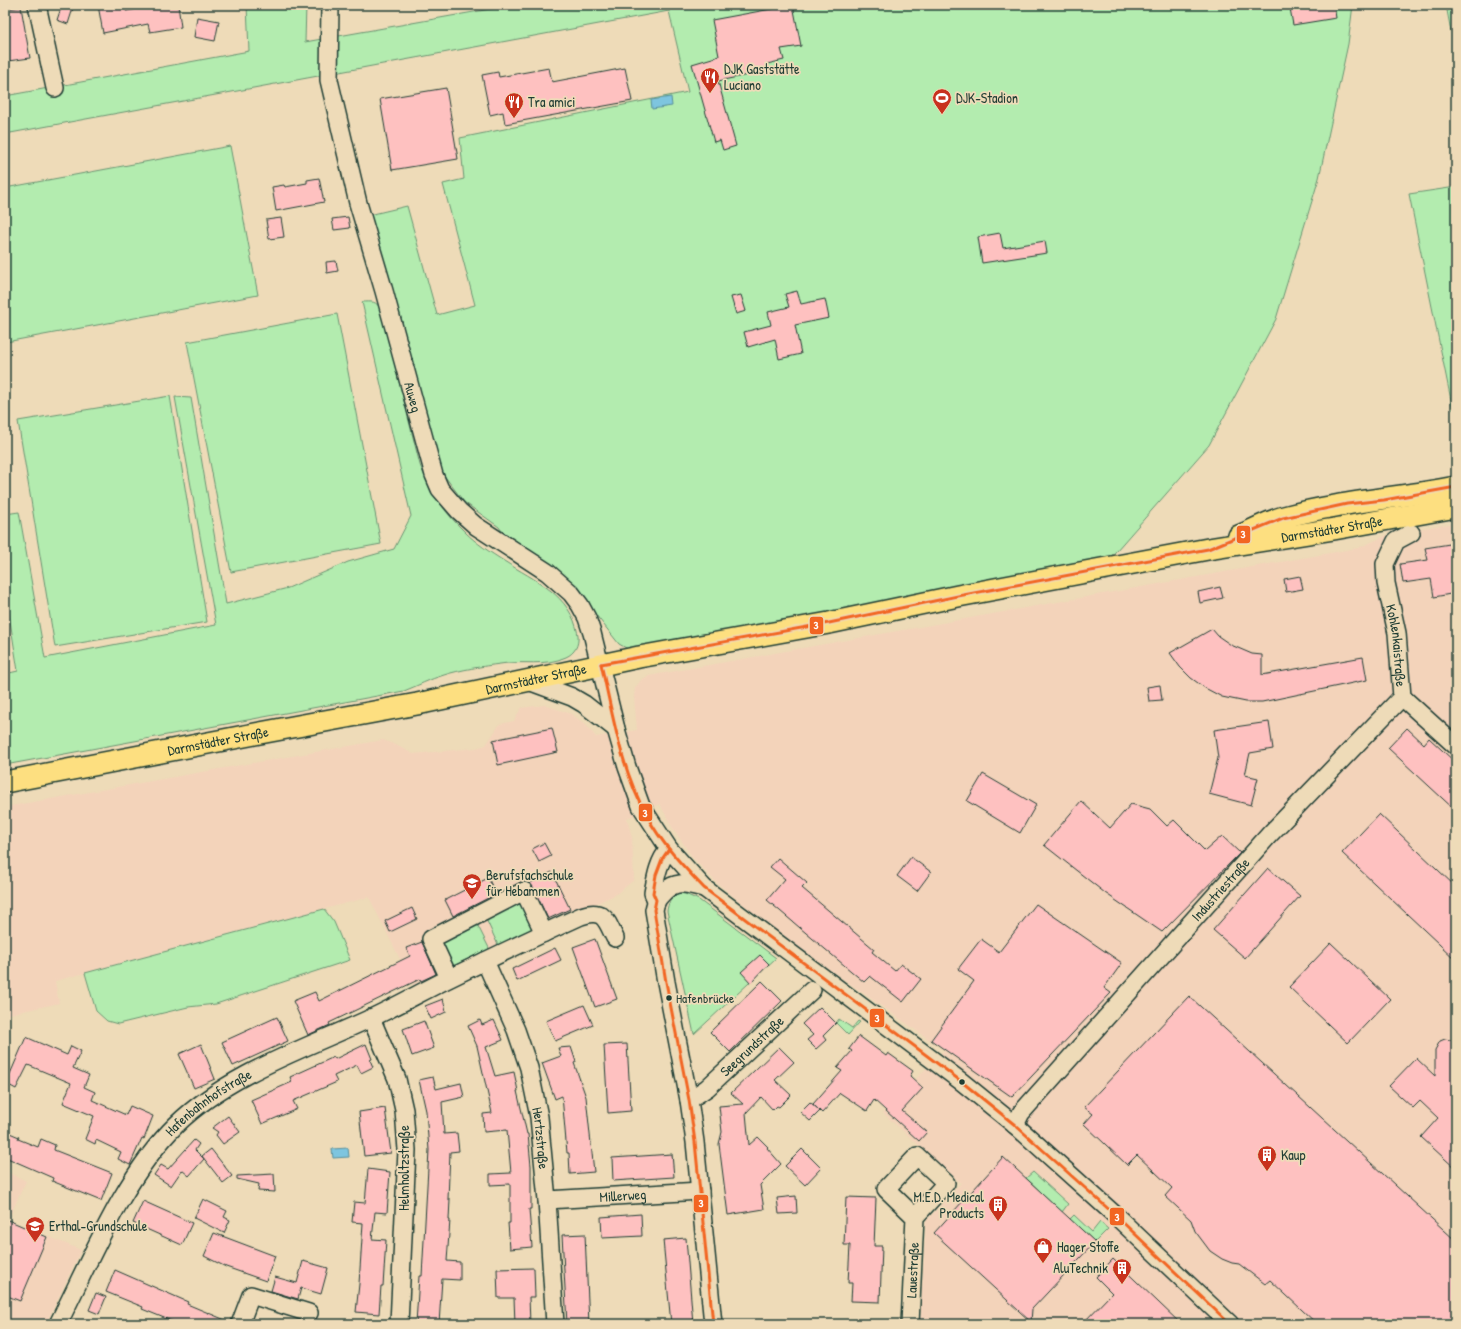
<svg xmlns="http://www.w3.org/2000/svg" width="1461" height="1329" viewBox="0 0 1461 1329" font-family="'Patrick Hand',sans-serif">
<rect width="100%" height="100%" fill="#eedbb8"/>
<filter id="ink" filterUnits="userSpaceOnUse"><feTurbulence type="fractalNoise" baseFrequency=".025" numOctaves="2"/><feDisplacementMap in="SourceGraphic" scale="8" xChannelSelector="R" yChannelSelector="G"/><feConvolveMatrix kernelMatrix="1 2 1 2 8 2 1 2 1" color-interpolation-filters="sRGB"/></filter>
<g filter="url(#ink)">
<g fill="#f3d3ba">
<path d="M1456 523V1324H920L926 1221 961 1183 883 1113 944 1050 826 967 746 907 715 881 693 858 672 827 660 804 627 818 632 838 634 880 615 895 519 937 415 989 369 897 55 981 59 1003 5 1015V807L383 740 398 746 413 754 476 748 486 745 500 724 514 721 521 708 536 706 545 705 571 714 585 724 596 737 637 730 634 697 635 688 641 680 648 676 1358 548 1392 533Z"/>
<path d="M5 1171 26 1181 8 1220 81 1250 46 1324H5Z"/>
</g>
<g fill="#b3ecaf" stroke="#699472">
<path d="M247 5H306L305 42 513 5H1353L1348 44 1319 178 1276 319 1209 445 1109 559 1098 566 628 649 619 644 565 576 501 530 499 527 464 502 440 470 369 215 407 206 437 315 475 305 443 184 464 179 460 138 688 92 669 11 5 134V96L249 51Z"/>
<path d="M1446 5H1456V58Z"/>
<path d="M230 146 258 295 6 342 5 336V188Z"/>
<path d="M1456 187V409L1453 410 1409 194Z"/>
<path d="M362 302C372 302 376 300 381 310L420 465C430 492 445 513 465 532 476 543 491 553 504 561 535 581 571 594 578 635 579 645 575 653 566 657 545 667 522 660 500 664 484 666 459 670 444 675 430 679 417 686 404 691L5 765V674L18 671 5 589V514L19 512 45 658 216 625 175 397 191 398 226 604 288 588 348 562 394 549 411 516Z"/>
<path d="M337 314 381 544 231 572 187 342Z"/>
<path d="M170 396 207 622 55 647 18 421Z"/>
<path d="M679 893 685 894 699 900 776 958 694 1034 667 911C668 903 671 897 679 893Z"/>
<path d="M520 901 534 928 498 945 486 919Z"/>
<path d="M324 909 334 922 350 960 216 1004 188 1007 118 1024 107 1021 96 1011 85 973Z"/>
<path d="M477 924 489 948 487 950 451 967 439 942Z"/>
<path d="M839 1019 852 1028 858 1021 860 1022 848 1035 836 1023Z"/>
<path d="M1033 1172 1068 1204 1062 1212 1026 1178Z"/>
<path d="M1074 1215 1092 1232 1100 1222 1108 1229 1095 1242 1070 1219Z"/>
</g>
<g fill="#7ec5df" stroke="#588f9b">
<path d="M671 97 672 106 652 109 651 100Z"/>
<path d="M348 1148 349 1157 333 1158 332 1149Z"/>
</g>
<g fill="#fec1c0" stroke="#1f3d34">
<path d="M62 5H74L68 24 57 20Z"/>
<path d="M98 5H125L126 11 162 5H178L181 27 150 32 148 24 103 33Z"/>
<path d="M793 5 801 46 781 49 784 60 767 64 768 71 718 81 736 146 723 150 720 140 714 142 692 64 719 56 712 20Z"/>
<path d="M1307 5H1334L1336 18 1293 25 1290 8Z"/>
<path d="M21 7 30 58 8 61 5 46V9Z"/>
<path d="M197 17 219 21 215 41 194 37Z"/>
<path d="M549 68 552 82 625 68 632 101 505 124 503 112 490 115 482 75 498 72 499 77Z"/>
<path d="M446 88 458 159 392 170 380 99Z"/>
<path d="M319 178 324 202 276 211 272 187 284 185 285 187 307 183V180Z"/>
<path d="M348 217 350 228 334 230 332 219Z"/>
<path d="M281 218 284 237 269 239 266 220Z"/>
<path d="M1000 233 1003 248 1045 241 1047 253 982 263 978 237Z"/>
<path d="M336 261 338 271 327 273 326 262Z"/>
<path d="M797 291 801 304 825 299 829 318 795 325 801 354 779 359 775 339 748 347 744 332 771 325 768 312 789 307 785 294Z"/>
<path d="M741 295 746 311 736 314 731 297Z"/>
<path d="M1456 543V593L1434 597 1431 579 1403 583 1400 564 1428 560 1425 548Z"/>
<path d="M1300 576 1303 589 1286 592 1284 579Z"/>
<path d="M1220 587 1223 598 1200 603 1198 592Z"/>
<path d="M1212 629 1218 636 1231 645 1252 654 1262 655V675L1363 657 1367 680 1262 702H1246L1222 697 1205 688 1191 678 1180 667 1170 653Z"/>
<path d="M1160 685 1162 700 1149 701 1147 687Z"/>
<path d="M1269 722 1273 749 1250 753 1245 775 1258 778 1251 805 1209 794 1218 758 1214 730Z"/>
<path d="M552 728 558 752 498 765 493 740Z"/>
<path d="M1407 728 1424 744 1429 738 1456 763V811L1388 748Z"/>
<path d="M983 774 1036 805 1020 833 967 801Z"/>
<path d="M1081 801 1110 828 1131 804 1150 809 1167 826 1174 820 1205 851 1222 836 1240 853 1162 932 1105 893 1044 845Z"/>
<path d="M1379 814 1456 887V960L1342 853Z"/>
<path d="M544 843 551 856 539 862 532 849Z"/>
<path d="M911 857 931 872 917 891 897 876Z"/>
<path d="M778 858 807 883 802 888 874 949 872 952 895 971 901 964 921 979 903 1002 870 976 864 982 767 900 785 879 770 867Z"/>
<path d="M1268 868 1300 896 1245 958 1213 930Z"/>
<path d="M552 872 570 909 548 919 533 887 530 883Z"/>
<path d="M488 878 496 894 453 916 445 900Z"/>
<path d="M1036 904 1122 963 1104 988 1111 993 1012 1097 931 1040 974 981 958 969 981 939 999 952Z"/>
<path d="M412 908 417 919 390 932 385 921Z"/>
<path d="M595 939 617 999 595 1007 573 947Z"/>
<path d="M422 942 436 974 421 981 420 979 329 1023 330 1025 308 1035 293 1001 315 992 319 1001 410 956 406 948Z"/>
<path d="M1331 943 1390 999 1348 1043 1289 987Z"/>
<path d="M555 948 561 960 517 981 512 969Z"/>
<path d="M760 955 769 964 751 983 741 972Z"/>
<path d="M762 981 782 1001 730 1052 710 1032Z"/>
<path d="M1189 996 1456 1241V1324H1317L1270 1280 1265 1284 1239 1264 1232 1263 1222 1259 1210 1251 1195 1231 1191 1220 1165 1196 1172 1188 1137 1155 1127 1165 1084 1124 1093 1114 1084 1107Z"/>
<path d="M443 999 446 1012 431 1019 425 1006Z"/>
<path d="M584 1005 593 1025 555 1041 546 1021Z"/>
<path d="M820 1007 836 1023 823 1036 826 1040 816 1049 807 1040 813 1035 802 1024Z"/>
<path d="M277 1017 288 1041 233 1066 222 1042Z"/>
<path d="M480 1020 482 1025 494 1020 503 1040 486 1047 495 1076 514 1072 518 1091H517L527 1134H528L531 1166V1209H529L532 1247 510 1249 508 1223H510V1184L490 1185V1174L511 1173 507 1130 484 1132 483 1114 492 1113 477 1046 468 1026Z"/>
<path d="M424 1021 434 1048 412 1056 403 1029Z"/>
<path d="M859 1036 886 1056 888 1053 913 1071 910 1076 923 1088 902 1111 927 1132 919 1141 874 1100 867 1111 840 1093 822 1113 813 1104 842 1071 837 1068 852 1051 849 1049Z"/>
<path d="M26 1037 67 1055 71 1046 81 1051 73 1068 89 1075 84 1087 95 1092 92 1100 126 1115 130 1106 153 1116 144 1139 142 1138 130 1165 118 1159 121 1152 96 1140 95 1144 85 1139 94 1116 63 1103 71 1083 28 1065 16 1089 5 1083V1071L10 1074Z"/>
<path d="M1445 1039 1456 1041V1169L1421 1137 1438 1118 1420 1101 1413 1108 1389 1086 1416 1058 1435 1076V1050L1440 1041Z"/>
<path d="M201 1044 215 1079 194 1088 179 1054Z"/>
<path d="M366 1044 372 1059 370 1060 373 1067 361 1073 357 1065 334 1076 337 1082 293 1101 297 1109 262 1124 251 1100 292 1082 290 1077 334 1057 335 1059Z"/>
<path d="M627 1044 631 1111 608 1113 604 1045Z"/>
<path d="M571 1047 576 1062 574 1063 586 1097 594 1172 570 1174 569 1153H567L562 1096 555 1099 542 1063 561 1056 558 1048Z"/>
<path d="M779 1047 794 1062 775 1080 791 1095 779 1107 777 1106 773 1110 761 1097 746 1113 749 1145 758 1137 768 1147 767 1148 781 1164 760 1185 764 1209 728 1215 719 1144 722 1132 719 1106 743 1104 731 1093Z"/>
<path d="M433 1077 436 1089 461 1083 464 1097 442 1102 444 1134 457 1133 459 1151 450 1152 448 1199H450L449 1220H450L447 1261 460 1262V1280L442 1279 439 1324H416L419 1276H422L429 1150 426 1111 419 1080Z"/>
<path d="M810 1102 820 1111 810 1121 800 1112Z"/>
<path d="M385 1108 391 1153 364 1156 359 1112Z"/>
<path d="M228 1116 240 1132 223 1144 216 1135 218 1132 212 1128Z"/>
<path d="M5 1131 19 1137 18 1139 38 1147 41 1139 55 1145 54 1150 112 1173 101 1201 52 1181 53 1178 5 1157Z"/>
<path d="M194 1140 199 1144 195 1150 204 1159 189 1176 182 1170 171 1186 154 1175 161 1165 168 1169Z"/>
<path d="M211 1149 232 1176 223 1183 202 1156Z"/>
<path d="M802 1149 821 1168 805 1185 785 1166Z"/>
<path d="M672 1154 674 1177 613 1181 612 1158Z"/>
<path d="M1003 1157 1095 1242 1032 1309 1031 1322 934 1233Z"/>
<path d="M368 1169 390 1172 387 1213 375 1212 372 1239 386 1240 383 1286H381L379 1314 356 1312 359 1284 363 1223 352 1222 354 1202 365 1203Z"/>
<path d="M274 1174 275 1192 258 1191 259 1184 237 1179V1176Z"/>
<path d="M796 1196 797 1213 779 1214 777 1198Z"/>
<path d="M846 1197 876 1198 874 1246H882L880 1302 851 1301 852 1283H848L850 1245H844Z"/>
<path d="M203 1199 227 1211 224 1217 230 1220 224 1233 194 1218Z"/>
<path d="M143 1201 192 1223 182 1245 133 1223Z"/>
<path d="M641 1214 642 1236 602 1238 601 1217Z"/>
<path d="M8 1220 47 1237 20 1301 5 1295V1226Z"/>
<path d="M214 1233 275 1256 266 1281 226 1267 204 1256Z"/>
<path d="M585 1234 589 1324H567L562 1235Z"/>
<path d="M686 1238 693 1324H671L663 1240Z"/>
<path d="M1113 1259 1181 1324H1082L1112 1293 1096 1277Z"/>
<path d="M303 1261 328 1268 321 1294 301 1288 298 1299 271 1291 275 1277 297 1283Z"/>
<path d="M534 1268 535 1297H529L530 1324H515L514 1298H498L497 1269Z"/>
<path d="M115 1270 188 1302 187 1304 230 1322V1324H179L142 1309 143 1307 106 1292Z"/>
<path d="M96 1293 106 1297 99 1314 89 1310Z"/>
</g>
<g fill="none" stroke-linecap="round" stroke-linejoin="round">
<defs>
<g id="minor">
<path d="M37 5 55 88"/>
<path id="s1" d="M330 5 329 80 358 203 384 291 434 475 440 489 459 511 476 526 547 572 571 593 580 605 587 618 592 633 616 729 627 767 641 806 669 849 704 888 962 1082 1015 1125 1114 1214 1230 1324"/>
<path id="s2" d="M1411 533 1396 541 1385 564 1386 583 1397 633 1402 697 1456 746"/>
<path d="M526 680 572 697 584 704 616 729"/>
<path d="M704 888C688 885 678 879 665 891 658 898 656 900 654 910L666 982 689 1100 695 1142 713 1324"/>
<path d="M656 900 653 893C656 877 658 862 669 849"/>
<path id="s3" d="M485 961 516 1030 529 1068 539 1117 547 1200 555 1324"/>
<path d="M449 978 431 939 524 891 544 933"/>
<path d="M371 1018 397 1079 404 1110 407 1150 399 1324"/>
<path id="s4" d="M689 1100 707 1088 812 990"/>
<path id="s5" d="M1015 1125 1021 1113 1270 834 1402 697"/>
<path id="s6" d="M547 1200 700 1191"/>
<path id="s7" d="M58 1324C91 1259 124 1176 176 1125 228 1074 304 1049 369 1019 397 1006 423 991 450 978 493 957 537 936 581 916 604 908 606 920 615 938"/>
<path d="M240 1324 251 1295 309 1313"/>
<path id="s8" d="M910 1324 915 1217 946 1183 917 1156 886 1189 915 1217"/>
</g>
<g id="major">
<path d="M1239 536C1254 530 1269 521 1284 517 1340 502 1399 498 1456 487"/>
<path id="s9" d="M5 782 260 733 417 704 639 657 829 623 958 596 1208 549 1334 529 1456 507"/>
</g>
</defs>
<use href="#minor" stroke="#1f3d34" stroke-width="20"/>
<use href="#major" stroke="#1f3d34" stroke-width="24"/>
<use href="#minor" stroke="#eedbb8" stroke-width="17"/>
<use href="#major" stroke="#fddf80" stroke-width="21"/>
<defs>
<g id="bus-1">
<path d="M601 664C613 715 621 770 647 816 661 843 683 866 704 888L962 1082 1015 1125 1114 1214 1230 1324"/>
<path d="M601 664 829 623 958 596 1208 549 1283 518 1347 504 1384 500 1456 487"/>
<path d="M669 849 662 859 656 875 653 893 656 900 654 910 666 982 689 1100 695 1142 713 1324"/>
</g>
</defs>
<use href="#bus-1" stroke="#eedbb8" stroke-width="6"/>
<use href="#bus-1" stroke="#f26522" stroke-width="3"/>
</g>
</g>
<defs>
<symbol id="restaurant-pin" viewBox="-11 -11 22 30"><path d="M0 17L-7.5 6A9.5 9.5 0 1 1 7.5 6Z" fill="#c8321e" stroke="#eedbb8"/><path d="M-5-6h1v4h1v-4h1v4h1v-4h1v5L-1.5 .5V6h-2V.5L-5-1ZM5-6V6H3V1.5H1.5Q1.5-4 5-6Z" fill="#fff"/></symbol>
<symbol id="stadium-pin" viewBox="-11 -11 22 30"><path d="M0 17L-7.5 6A9.5 9.5 0 1 1 7.5 6Z" fill="#c8321e" stroke="#eedbb8"/><path d="M0-5a6.5 5 0 1 0 0 10a6.5 5 0 1 0 0-10ZM-3.5-1.8h7v3.6h-7Z" fill="#fff"/></symbol>
<symbol id="school-pin" viewBox="-11 -11 22 30"><path d="M0 17L-7.5 6A9.5 9.5 0 1 1 7.5 6Z" fill="#c8321e" stroke="#eedbb8"/><path d="M0-5L7-2L0 1L-7-2ZM-4 1L0 2.5L4 1V4Q0 6-4 4Z" fill="#fff"/></symbol>
<symbol id="building-pin" viewBox="-11 -11 22 30"><path d="M0 17L-7.5 6A9.5 9.5 0 1 1 7.5 6Z" fill="#c8321e" stroke="#eedbb8"/><path d="M-4-6H4V6H1V3H-1V6H-4ZM-2.5-4.3h1.7v1.8h-1.7ZM.8-4.3h1.7v1.8H.8ZM-2.5-1h1.7V.8h-1.7ZM.8-1h1.7V.8H.8Z" fill="#fff"/></symbol>
<symbol id="shop-pin" viewBox="-11 -11 22 30"><path d="M0 17L-7.5 6A9.5 9.5 0 1 1 7.5 6Z" fill="#c8321e" stroke="#eedbb8"/><path d="M-5-2.5h2.3a2.7 3.5 0 0 1 5.4 0H5L5.5 6h-11ZM-1.5-2.5h3a1.5 2.3 0 0 0-3 0Z" fill="#fff"/></symbol>
</defs>
<g fill-rule="evenodd">
<use href="#restaurant-pin" x="699" y="66" width="22" height="30"/>
<use href="#stadium-pin" x="931" y="87" width="22" height="30"/>
<use href="#restaurant-pin" x="503" y="91" width="22" height="30"/>
<use href="#school-pin" x="461" y="872" width="22" height="30"/>
<use href="#building-pin" x="1256" y="1144" width="22" height="30"/>
<use href="#building-pin" x="987" y="1194" width="22" height="30"/>
<use href="#school-pin" x="24" y="1215" width="22" height="30"/>
<use href="#shop-pin" x="1032" y="1236" width="22" height="30"/>
<use href="#building-pin" x="1111" y="1257" width="22" height="30"/>
</g>
<g fill="#1f3d34" stroke="#eedbb8" stroke-width="1.5">
<circle cx="669" cy="998" r="3.5"/>
<circle cx="962" cy="1082" r="3.5"/>
</g>
<g text-anchor="middle" stroke-width="3.5" stroke-linejoin="round" paint-order="stroke">
<g font-size="13" fill="#1f3d34" stroke="#eedbb8" text-anchor="start">
<text x="676" y="1003">Hafenbrücke</text>
</g>
<g font-size="14" fill="#1f3d34" stroke="#eedbb8" text-anchor="start">
<text x="724" y="74">DJK Gaststätte<tspan x="724" dy="16">Luciano</tspan></text>
<text x="956" y="103">DJK-Stadion</text>
<text x="528" y="107">Tra amici</text>
<text x="486" y="880">Berufsfachschule<tspan x="486" dy="16">für Hebammen</tspan></text>
<text x="1281" y="1160">Kaup</text>
<text x="984" y="1202" text-anchor="end">M.E.D. Medical<tspan x="984" dy="16">Products</tspan></text>
<text x="49" y="1231">Erthal-Grundschule</text>
<text x="1057" y="1252">Hager Stoffe</text>
<text x="1108" y="1273" text-anchor="end">AluTechnik</text>
</g>
<g font-size="14" fill="#1f3d34" stroke="#eedbb8">
<text dy="5" stroke="none"><textPath href="#s1" startOffset="403">Auweg</textPath></text>
<text dy="5" stroke="none"><textPath href="#s9" startOffset="1351">Darmstädter Straße</textPath></text>
<text dy="5" stroke="none"><textPath href="#s2" startOffset="125">Kohlenkaistraße</textPath></text>
<text dy="5" stroke="none"><textPath href="#s9" startOffset="541">Darmstädter Straße</textPath></text>
<text dy="5" stroke="none"><textPath href="#s9" startOffset="217">Darmstädter Straße</textPath></text>
<text dy="5" stroke="none"><textPath href="#s5" startOffset="313">Industriestraße</textPath></text>
<text dy="5" stroke="none"><textPath href="#s4" startOffset="83">Seegrundstraße</textPath></text>
<text dy="5" stroke="none"><textPath href="#s7" startOffset="272">Hafenbahnhofstraße</textPath></text>
<text dy="5" stroke="none"><textPath href="#s3" startOffset="187">Hertzstraße</textPath></text>
<text transform="translate(404 1168) rotate(-90)" y="5">Helmholtzstraße</text>
<text dy="5" stroke="none"><textPath href="#s6" startOffset="76">Millerweg</textPath></text>
<text dy="5" stroke="none"><textPath href="#s8" startOffset="54">Lauestraße</textPath></text>
</g>
</g>
<g stroke="#eedbb8" stroke-width="1.5">
<rect x="1236" y="525" width="15" height="19" rx="4" fill="#f26522"/>
<rect x="809" y="616" width="15" height="19" rx="4" fill="#f26522"/>
<rect x="638" y="803" width="15" height="19" rx="4" fill="#f26522"/>
<rect x="869" y="1008" width="16" height="20" rx="4" fill="#f26522"/>
<rect x="693" y="1194" width="16" height="19" rx="4" fill="#f26522"/>
<rect x="1109" y="1207" width="16" height="19" rx="4" fill="#f26522"/>
</g>
<g font-size="11" text-anchor="middle" font-weight="bold" fill="#fff">
<text x="1243" y="538">3</text>
<text x="816" y="629">3</text>
<text x="645" y="817">3</text>
<text x="877" y="1022">3</text>
<text x="701" y="1207">3</text>
<text x="1117" y="1221">3</text>
</g>
<rect width="1461" height="1329" fill="none" stroke="#eedbb8" stroke-width="20"/>
<rect x="10" y="10" width="1441" height="1309" fill="none" stroke="#1f3d34" stroke-width="1.5" filter="url(#ink)"/>
</svg>
